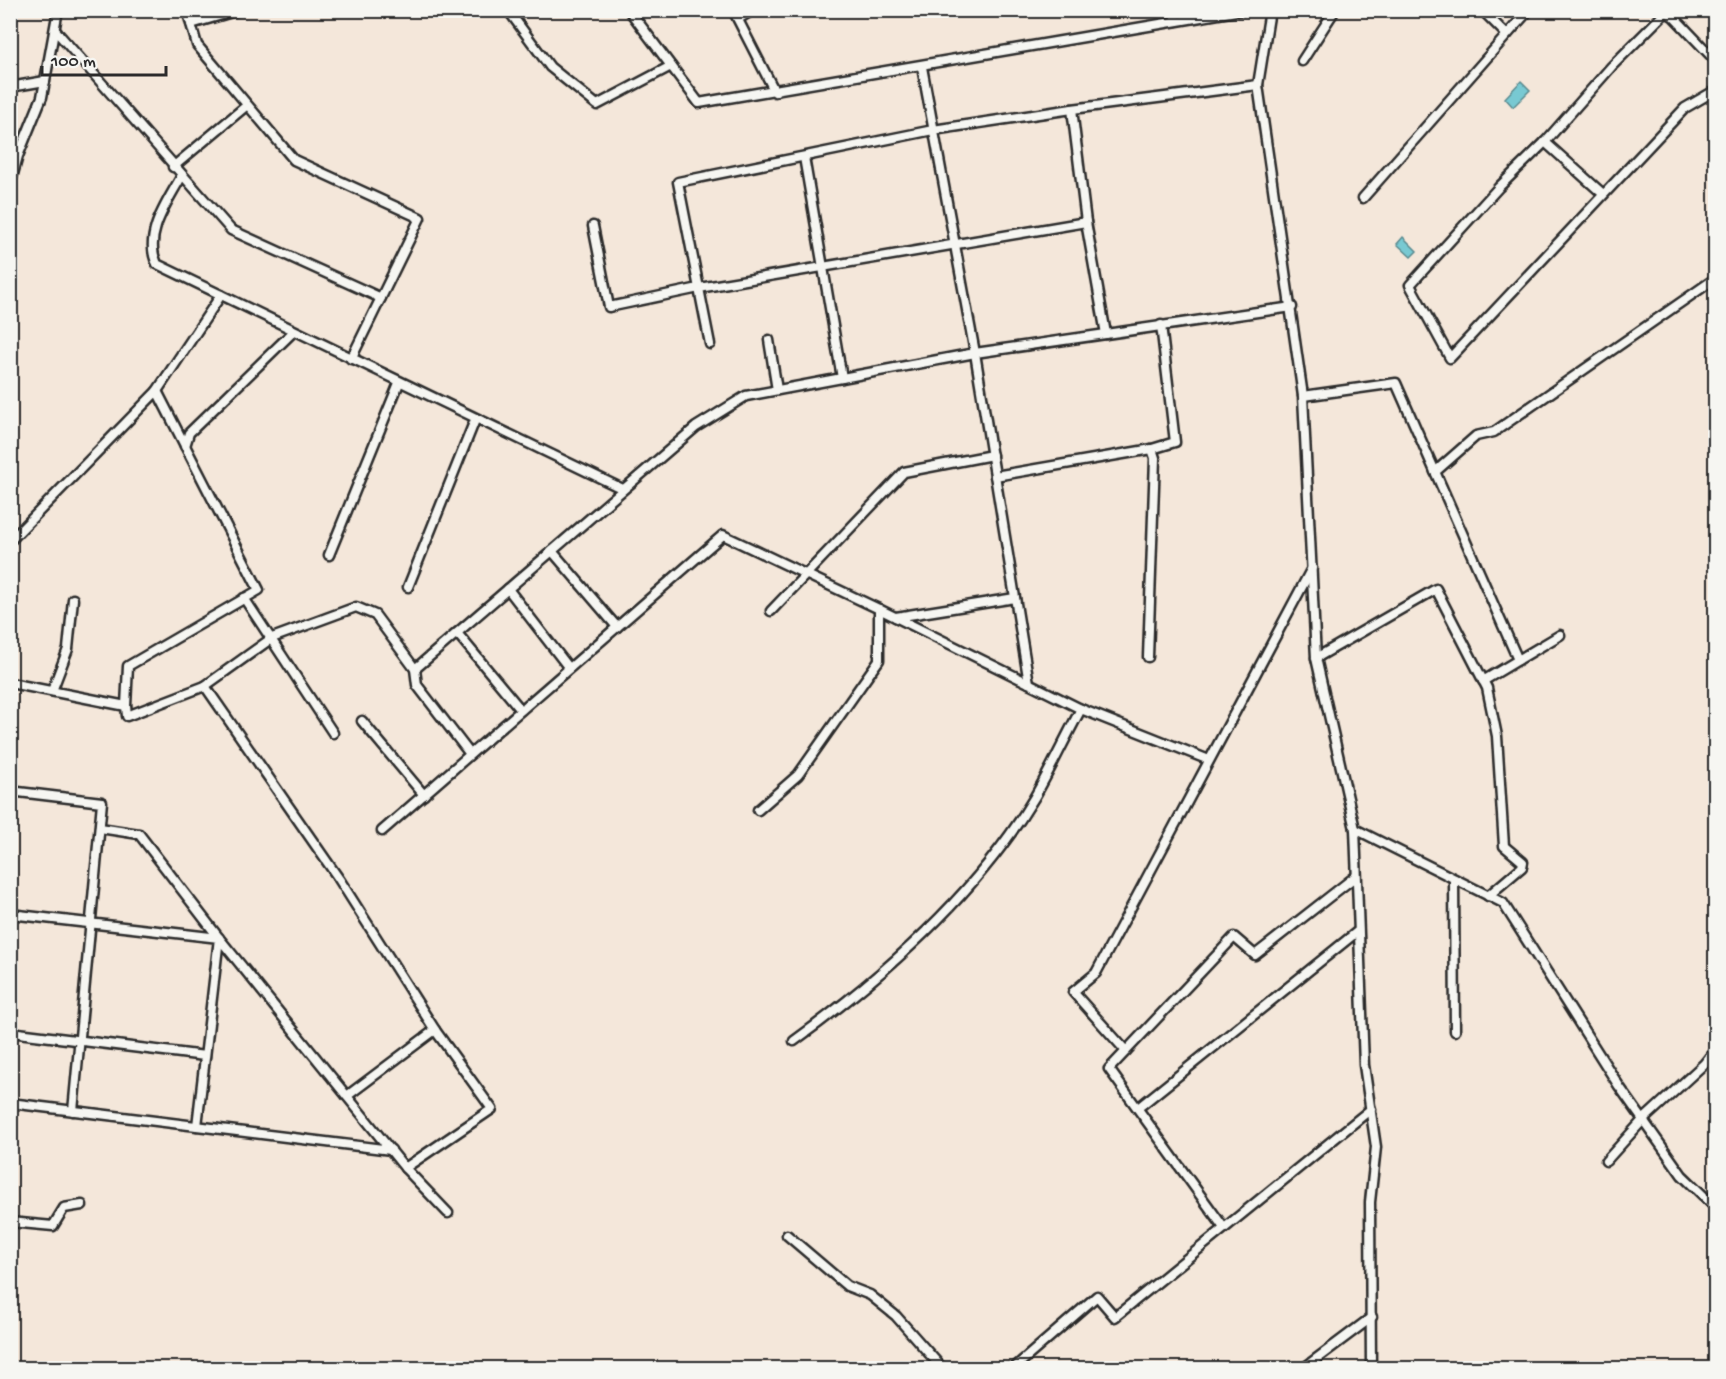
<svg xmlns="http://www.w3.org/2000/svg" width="1726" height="1379" viewBox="0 0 1726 1379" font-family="'Gochi Hand',sans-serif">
<rect width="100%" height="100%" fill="#f4e7da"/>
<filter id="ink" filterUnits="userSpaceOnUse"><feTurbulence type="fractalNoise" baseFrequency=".0167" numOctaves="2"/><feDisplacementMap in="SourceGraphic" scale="12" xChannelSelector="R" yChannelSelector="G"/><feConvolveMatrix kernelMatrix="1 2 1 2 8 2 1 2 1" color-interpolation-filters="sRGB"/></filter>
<g filter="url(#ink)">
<g fill="#78c9d2" stroke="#598a8f" stroke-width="1.5">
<path d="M1521 81 1530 90 1513 107 1505 98Z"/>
<path d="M1403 237 1417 251 1411 257 1397 244Z"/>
</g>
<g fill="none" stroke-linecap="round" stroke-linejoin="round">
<defs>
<g id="minor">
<path d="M187 10 197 45 294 160 420 218 351 359"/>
<path d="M508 10 550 67 597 105 671 66"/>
<path d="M629 10 699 103 1242 10"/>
<path d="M733 10 775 92"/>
<path d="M1173 10 1176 21"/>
<path d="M1270 10 1258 85 1303 396 1316 658 1355 829 1364 1065 1376 1147 1370 1202 1371 1368"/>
<path d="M1482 10 1507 35"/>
<path d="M738 19 753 10"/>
<path d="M191 24 239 10"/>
<path d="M55 30 231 230 381 298"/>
<path d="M1302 61 1335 10"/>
<path d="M922 67 975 353 1029 683"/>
<path d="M10 87 45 81"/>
<path d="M1072 109 1086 222 1106 334"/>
<path d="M1545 142 1612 66 1666 12 1673 16 1716 61"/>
<path d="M804 157 842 378"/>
<path d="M173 167 246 106"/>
<path d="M181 177C167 203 143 235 157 264L623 489"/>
<path d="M10 185 18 156 42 97 58 10"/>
<path d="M1603 194 1545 142 1499 187 1410 285 1450 358 1685 108 1716 90"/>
<path d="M1363 198 1529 10"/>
<path d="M593 226 609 307 699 288 1086 222"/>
<path d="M769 340 777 390"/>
<path d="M710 344 678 182 933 130 1072 109 1258 85"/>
<path d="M1303 396 1396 383 1518 660"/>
<path d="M185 446 189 433 294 331"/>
<path d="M1435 472 1476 436 1494 432 1716 278"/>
<path d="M995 476 1152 449 1175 442 1161 325"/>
<path d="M10 541 157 391 221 295"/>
<path d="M552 551 617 627"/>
<path d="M329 555 399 383"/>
<path d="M408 587 475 420"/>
<path d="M508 589 569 668"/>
<path d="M244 598 333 733"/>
<path d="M771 611 904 472 992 455"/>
<path d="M896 617 1015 598"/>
<path d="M457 633 521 710"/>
<path d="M1148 657 1155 458 1152 449"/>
<path d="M1316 658 1436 589 1487 688 1497 736 1504 846 1523 862 1522 867 1488 896"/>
<path d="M1483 681 1560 635"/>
<path d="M10 683 126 706 127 716 205 686 272 638 356 607 375 615 415 669"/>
<path d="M205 686 339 879 435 1030 347 1096"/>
<path d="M52 691 68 649 73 599"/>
<path d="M126 706 128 666 259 590 157 391"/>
<path d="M362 721 424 795"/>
<path d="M470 754 417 685 415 669 696 427 746 396 975 353 1292 307"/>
<path d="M10 791 102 802 73 1111"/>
<path d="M758 810 798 775 879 660V609"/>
<path d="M100 828 139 834 219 938 405 1168 448 1213"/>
<path d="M1355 829 1503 903 1619 1086 1682 1175 1716 1208"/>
<path d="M382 831 723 535 879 609 1081 709 1209 760"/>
<path d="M1454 879 1455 1031"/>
<path d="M10 914 219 938 197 1126"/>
<path d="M10 1032 205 1056"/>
<path d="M794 1041C884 976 976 895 1034 798 1051 769 1065 738 1081 709"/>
<path d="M1126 1051 1073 992 1096 973 1312 568"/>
<path d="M10 1103 391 1150"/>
<path d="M1138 1108 1358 931"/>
<path d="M1606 1161 1643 1120 1704 1064 1716 1049"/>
<path d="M405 1168 492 1109 435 1030"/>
<path d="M10 1222 53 1226 64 1208 82 1205"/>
<path d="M1224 1228 1109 1069 1234 937 1255 955 1356 876"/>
<path d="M787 1235 847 1286 870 1295 896 1316 942 1368"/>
<path d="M1014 1368 1097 1296 1115 1317 1371 1109"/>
<path d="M1304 1368 1372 1317"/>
</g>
</defs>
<use href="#minor" stroke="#2b2b2b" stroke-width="13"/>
<use href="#minor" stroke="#f6f6f2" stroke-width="8"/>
</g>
</g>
<rect width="1726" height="1379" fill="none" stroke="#f6f6f2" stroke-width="36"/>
<rect x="18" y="18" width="1690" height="1343" fill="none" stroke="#2b2b2b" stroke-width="2" filter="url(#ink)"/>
<path d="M42 66v9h124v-9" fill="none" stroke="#2b2b2b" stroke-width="3"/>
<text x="51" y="66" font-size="18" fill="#2b2b2b" stroke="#f6f6f2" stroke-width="4.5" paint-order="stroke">100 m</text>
</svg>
